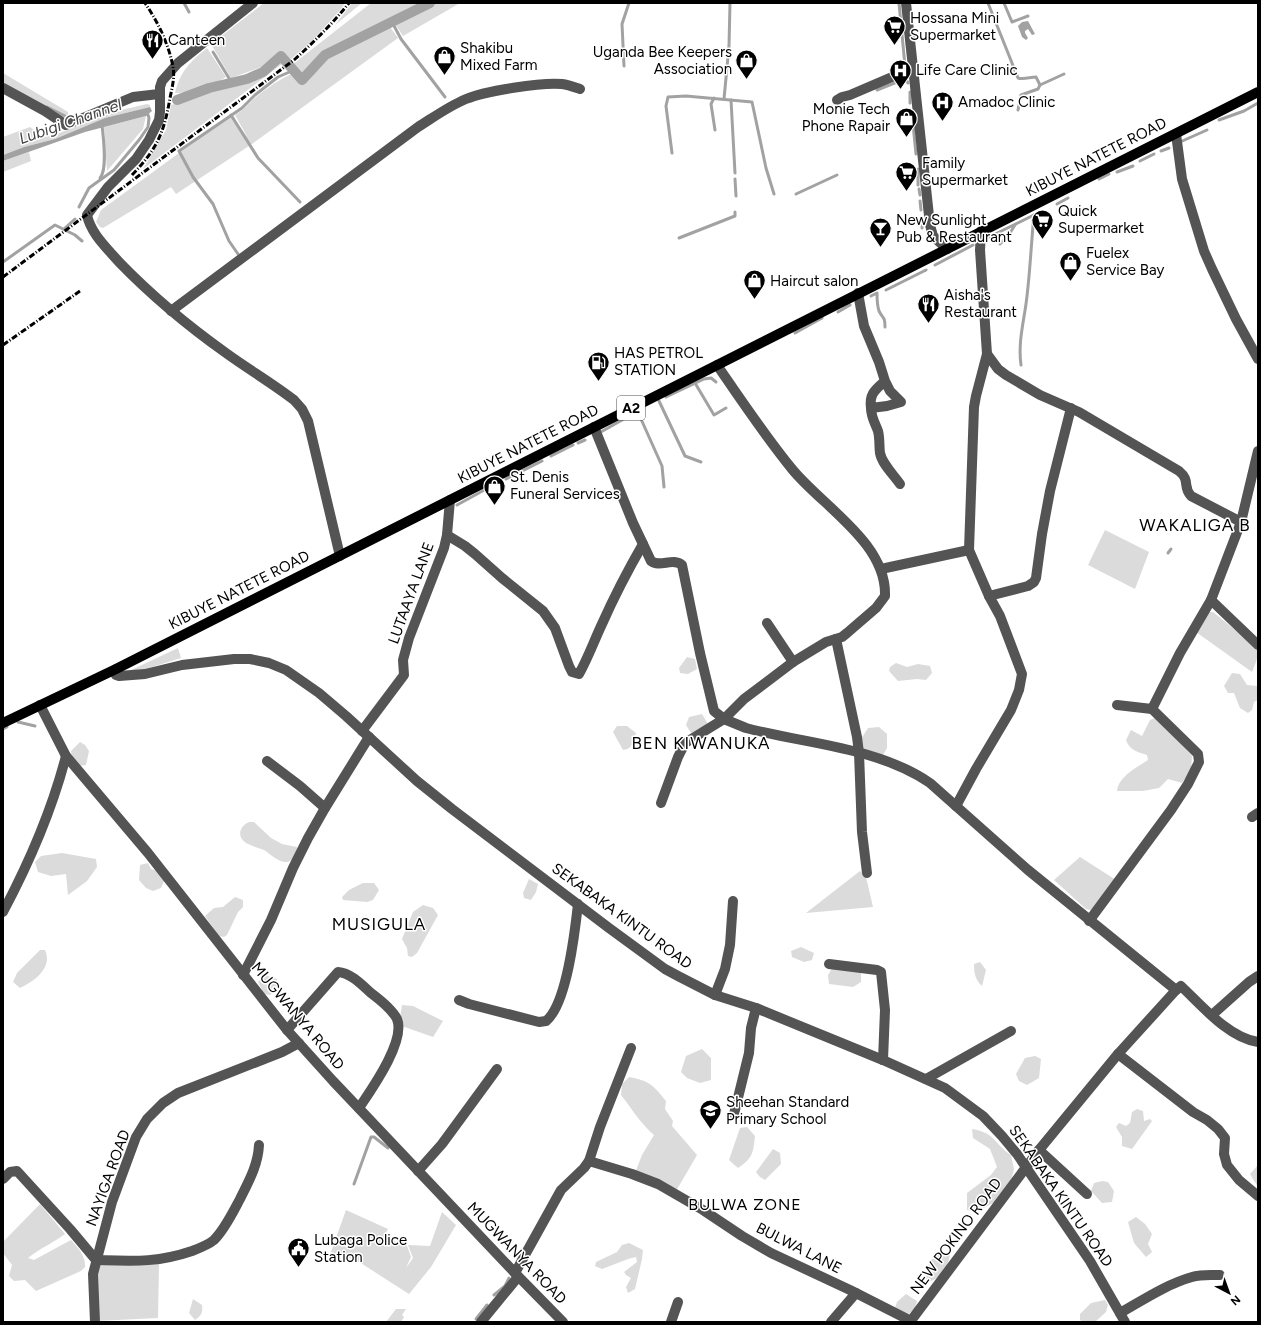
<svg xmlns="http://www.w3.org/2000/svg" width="1261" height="1325" viewBox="0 0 1261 1325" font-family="Figtree,sans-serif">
<rect width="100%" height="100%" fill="#fff"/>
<g fill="#dbdbdb">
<path d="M264 3H345L341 9 312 41 290 60 282 52 264 66 231 78 211 44Z"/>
<path d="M352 3H362L335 25Z"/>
<path d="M371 3H424L397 18 326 52 303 76 292 65Z"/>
<path d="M436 3H460L403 36 395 24Z"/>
<path d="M390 27 398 38 252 144 176 194 171 187 103 228 100 227 96 222 101 210 231 115 248 138 235 115C244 110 249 103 256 97 268 87 280 79 293 73L303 82 327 57 343 48Z"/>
<path d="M207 48 226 77C210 87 194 93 175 93 180 71 191 61 207 48Z"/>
<path d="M279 60 282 64 143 169 166 130 171 105 260 76 273 67Z"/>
<path d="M3 73 68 112V116L61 118 3 86Z"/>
<path d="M147 104 150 105V107L105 118 55 139 24 147 3 155V137L30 127 43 137 54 135 117 111Z"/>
<path d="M146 116 143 129 107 171 104 127Z"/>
<path d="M29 152 31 161 3 172V161Z"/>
<path d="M1105 530 1149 552 1135 589 1088 565Z"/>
<path d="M1209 612H1213L1256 647C1260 656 1255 664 1252 672L1196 632Z"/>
<path d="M178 648 181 658 136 672 129 671Z"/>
<path d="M687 657 695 659 697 669 688 674 680 673 679 668Z"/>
<path d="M896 663 907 667 918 664 930 666 932 673 926 680 917 679 898 681 889 671 890 667Z"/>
<path d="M1232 673 1240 674 1247 685 1258 686V700L1254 702 1252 710 1248 713 1240 708 1234 693H1228L1224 686Z"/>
<path d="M702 714 708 724 691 733 686 725 689 717Z"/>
<path d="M1157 717 1192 756 1191 771 1182 783 1168 779 1159 788 1143 791H1117C1119 776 1136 768 1148 760L1147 755C1138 752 1130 751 1126 740L1131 730 1142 736 1150 720Z"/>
<path d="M617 726H627L636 733C633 742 633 749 623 750L613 732Z"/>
<path d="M879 727 887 734V748L883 755 861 749V739L868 728Z"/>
<path d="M80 742 85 745 89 751 86 765 79 766 72 760 71 751Z"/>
<path d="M249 822H254L271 838 282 844 297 847C297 852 296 854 293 858 285 869 272 855 264 850 258 848 252 846 246 843 236 836 240 826 249 822Z"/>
<path d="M62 853 96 859 97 867 87 881 68 895 66 874 51 876 38 872 35 862 41 856Z"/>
<path d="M1080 857 1116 880 1091 910 1086 909 1054 880Z"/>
<path d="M148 863 151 869 162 872 166 877 161 888 153 891 146 888 139 880 140 865Z"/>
<path d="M860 871 866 877 873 907 806 913Z"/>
<path d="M529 879 538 884 536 892 531 900 524 898 523 893Z"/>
<path d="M363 883H374L379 890 373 900 367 902 343 900 342 897 349 890Z"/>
<path d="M235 897 243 900V907L238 912 227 935 224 937 219 936 205 916 214 908 223 907Z"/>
<path d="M423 905 433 908 438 915 417 953 412 957 408 956 407 948 402 939 413 912Z"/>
<path d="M801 947 814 953 812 960 804 962 792 957 791 951Z"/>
<path d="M40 950H45C53 967 35 981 20 988L13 982 17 973Z"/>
<path d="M980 962 986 970 982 986C975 980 974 972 974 964Z"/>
<path d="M833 967 861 971V982L853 987 829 984 828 975Z"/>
<path d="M265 975 277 979V988L270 995 264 994 258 982Z"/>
<path d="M402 1005 413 1006 443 1021 433 1037 399 1025Z"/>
<path d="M702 1049 711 1058V1080L700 1083 687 1078 681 1072 686 1056Z"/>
<path d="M1035 1056 1041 1059 1039 1078 1027 1085 1019 1081 1016 1074 1025 1058Z"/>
<path d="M629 1077C650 1081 653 1085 666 1101L665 1109 673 1121 672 1126 697 1155 676 1191 635 1173 642 1155 654 1135C641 1124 632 1109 621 1095L622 1084Z"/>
<path d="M1137 1109 1143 1111 1144 1121 1150 1119 1152 1121 1132 1149 1122 1146V1137L1116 1127 1119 1123 1126 1126 1130 1123 1132 1112Z"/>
<path d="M747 1127 755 1136C753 1153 753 1158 738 1168L729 1160 740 1128Z"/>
<path d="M972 1129C996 1133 994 1144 1011 1155L1014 1169 1010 1184 997 1201 976 1212 967 1210V1193L991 1175 997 1167 990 1149 973 1138Z"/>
<path d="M773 1149 780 1153 781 1164 765 1180 760 1177 756 1172Z"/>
<path d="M1258 1165V1187L1250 1174Z"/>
<path d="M1102 1181 1108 1182 1114 1191 1112 1202 1102 1203 1091 1191 1094 1183Z"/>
<path d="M40 1204 65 1234C53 1243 39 1249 28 1258L34 1260 71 1240C78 1248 86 1256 85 1267L81 1271 36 1291 25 1280 14 1281 9 1276 12 1265 3 1253V1242Z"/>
<path d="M346 1210 388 1229 386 1233 398 1244 406 1243 411 1257 406 1268 413 1258 408 1245 430 1246 442 1212 456 1225 431 1267 409 1294 356 1260 331 1252Z"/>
<path d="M1136 1217 1145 1224 1152 1234 1148 1244 1152 1252 1146 1257 1134 1243 1128 1222Z"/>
<path d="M629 1243 643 1250 642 1259 635 1289 628 1293 626 1287 631 1278 626 1275 624 1272 637 1262 636 1257 628 1259 602 1269 595 1266 596 1262 617 1252 622 1245Z"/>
<path d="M940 1252 950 1255C948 1267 940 1279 928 1282L924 1277 930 1261Z"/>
<path d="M99 1263 159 1264 158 1318 96 1321 94 1292Z"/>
<path d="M906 1294 917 1301 915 1309 907 1315 895 1308 897 1302Z"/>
<path d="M193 1299 202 1305C203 1313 201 1316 195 1320L189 1313Z"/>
<path d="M1105 1300 1108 1305 1106 1312 1095 1322H1083L1080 1320V1314L1091 1303Z"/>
<path d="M396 1309H406L402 1315 404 1317 401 1322H386Z"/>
</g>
<g fill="#a2a2a2">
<path d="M1028 21 1035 34 1032 35 1028 29 1025 31V33L1028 38 1026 40 1022 37 1018 26 1022 22Z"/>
<path d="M150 107 152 111 146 116 85 132 3 161V155L24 147 55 139 105 118Z"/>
</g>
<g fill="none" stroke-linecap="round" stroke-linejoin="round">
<g stroke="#a2a2a2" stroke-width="3">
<path d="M184 3 189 12"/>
<path d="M899 3 905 66"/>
<path d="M988 3 1018 78C1024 80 1030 77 1036 77L1040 85"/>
<path d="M1004 3 1012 22 1028 16"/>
<path d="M392 22 401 39 445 97"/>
<path d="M213 52 232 83"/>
<path d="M624 66 622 24 629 3"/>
<path d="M877 90 897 82 907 81 908 83"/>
<path d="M910 92V103"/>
<path d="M714 98 711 104 715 130"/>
<path d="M724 99 729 46 730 3"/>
<path d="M731 100 735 173"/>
<path d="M47 107 65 116"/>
<path d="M1018 110 1021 95 1038 89 1040 85 1064 74"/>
<path d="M231 115 258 158 300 202"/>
<path d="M1219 120 1244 111 1258 103"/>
<path d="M913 124 916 154"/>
<path d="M1180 142 1207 130"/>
<path d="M1161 151 1169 148"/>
<path d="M672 153 666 106 668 97 686 96 752 102 766 168 774 194"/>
<path d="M1140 161 1154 154"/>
<path d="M918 169V185"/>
<path d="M1117 172 1133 166"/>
<path d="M100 178C108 169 103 136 102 125"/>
<path d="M735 179 736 196"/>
<path d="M1099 179 1109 174"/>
<path d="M919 189 920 195"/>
<path d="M796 194 837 175"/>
<path d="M920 201 921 210"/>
<path d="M1057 204 1068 198"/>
<path d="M79 207 89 188 114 170 139 140 148 127 149 118 147 112"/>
<path d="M922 228V219"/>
<path d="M64 229 75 219"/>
<path d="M679 238 735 216V212"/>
<path d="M983 240 1034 215"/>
<path d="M1000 244 1008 236 1015 225"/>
<path d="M238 254 229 241 213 204 193 177 179 151 242 108 255 95 278 77 294 70"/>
<path d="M3 262 55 225 75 235 82 241"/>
<path d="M935 265 973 245"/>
<path d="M886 290 926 270"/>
<path d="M871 296 877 293C877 299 877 305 879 311 883 319 885 316 885 327"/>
<path d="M838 312 850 305"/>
<path d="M795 333 822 318"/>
<path d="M1021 365C1018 344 1023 325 1026 304 1030 275 1031 245 1034 215"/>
<path d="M695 383 714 415 726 408"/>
<path d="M666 397 704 379 711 378 716 382"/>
<path d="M659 401 685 456 701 462"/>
<path d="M599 433 631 415 641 419 662 466 664 487"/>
<path d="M578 443 585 440"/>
<path d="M551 456 573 445"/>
<path d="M506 479 542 461"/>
<path d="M457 505 497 483"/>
<path d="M1168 553 1171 549"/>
<path d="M18 722 35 726"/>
<path d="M3 729 7 727"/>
<path d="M354 1184 371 1137H374L388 1148"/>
<path d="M494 1295 505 1286 509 1278"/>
<path d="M476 1319 487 1305"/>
</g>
<path stroke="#a2a2a2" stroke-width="10" d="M177 100 209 88 247 79 263 72 281 56 302 80 325 55 430 3"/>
<g stroke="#545454" stroke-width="10">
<path d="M253 3 178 63 162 81 160 87V112L159 120 149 140 136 159 108 187 87 215C91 234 107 248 119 262 152 296 188 326 226 353 248 369 272 383 294 400L302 409 308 421 340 556"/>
<path d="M906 3 930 225 933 236 947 249"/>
<path d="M3 88 45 111 66 125 133 97 159 94"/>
<path d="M837 100 842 97 850 95 913 68"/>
<path d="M1176 134 1182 179 1204 251 1212 269 1236 319 1258 359"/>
<path d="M858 293 864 326 879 362 885 381 890 391 901 402 887 406 871 408C869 394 875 390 885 381"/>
<path d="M171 311 418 127C434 117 449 106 466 99 485 91 542 82 562 84 569 85 574 87 580 89"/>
<path d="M987 354 998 369 1006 375 1040 395 1079 412 1179 471C1191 481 1182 486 1191 496L1241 522"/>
<path d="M871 408C871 417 875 423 878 431 880 439 879 446 880 453 882 464 894 475 900 484"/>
<path d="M594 427 633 523 651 561C660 568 673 557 682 565L700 653 714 711 724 719 746 728C806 744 878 747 930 783L1028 870 1176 990"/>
<path d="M447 535 465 546 475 554 502 578 543 611 555 628 569 666 572 672 579 674C588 658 594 641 602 624 614 597 628 570 643 544"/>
<path d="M881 569 969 550"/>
<path d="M989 596 1028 586 1034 582 1036 578 1042 534 1050 491 1071 408"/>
<path d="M1211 600 1258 645"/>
<path d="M767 623 793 662"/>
<path d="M836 639 857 737 859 753 862 832 867 873"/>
<path d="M116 669V675L119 676 145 674 182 665 234 659H250L269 663 286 670 319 693 346 716 417 781 452 809 609 928 665 969 678 976 715 995 756 1008 883 1060 945 1088 983 1116 1002 1136 1017 1154 1090 1261 1125 1322"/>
<path d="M40 705 66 756 148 853 287 1030 333 1081 515 1273 563 1322"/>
<path d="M1117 705 1152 709"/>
<path d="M362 731 404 675 403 660 409 638 444 548 447 535 450 500"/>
<path d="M267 761 300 786 325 808"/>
<path d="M661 803 678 757 685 743 724 719 744 699 793 662 826 642 842 637 847 633 876 608 885 596C887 543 822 506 792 469 765 436 741 400 717 365"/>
<path d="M956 806 976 769 1011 710 1019 690 1022 674 1000 616 989 596 969 550 974 407 976 396 987 354 980 250 981 231"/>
<path d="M1252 817 1258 813"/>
<path d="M3 912C29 863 52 810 66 756"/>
<path d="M1089 921 1171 810 1188 784 1199 762 1198 754 1194 750 1152 709 1180 653 1211 600 1241 522 1258 451"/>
<path d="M829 964 877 970 881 972 885 1010 883 1060"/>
<path d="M243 975 271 920 293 868 308 838 325 808 369 737"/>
<path d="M715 995 725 969 730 945 733 901"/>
<path d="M459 1000 469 1004 539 1022 546 1021C567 1004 575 931 578 904"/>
<path d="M1212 1015 1249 982 1258 976"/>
<path d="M287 1030 338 972C351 973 362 985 371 993 379 999 393 1011 397 1019 406 1041 371 1090 359 1108"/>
<path d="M1118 1054 1193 1112 1207 1120 1218 1129 1225 1138 1224 1154 1227 1165 1239 1180 1258 1196"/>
<path d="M926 1079 1011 1031"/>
<path d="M734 1114 749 1053 751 1028 756 1008"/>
<path d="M1039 1150 1087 1194"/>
<path d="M589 1161 632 1174 658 1184 703 1210 742 1236 771 1253 850 1290 911 1321"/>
<path d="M418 1171 442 1144 497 1069"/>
<path d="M3 1179 10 1172 17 1171 70 1229 96 1260C132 1261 157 1263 192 1251 200 1248 208 1245 214 1240 225 1229 233 1212 240 1199 249 1181 258 1165 259 1145"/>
<path d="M515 1273 561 1190 584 1168 589 1161 600 1127 631 1048"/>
<path d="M1120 1313C1143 1300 1167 1284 1192 1277 1201 1274 1211 1275 1220 1275"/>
<path d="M95 1322 93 1274 112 1202 136 1137 147 1119 163 1103 178 1093 282 1052 299 1043"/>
<path d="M481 1322 518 1277"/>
<path d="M671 1322 678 1302"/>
<path d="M831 1322 856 1293"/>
<path d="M910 1322 1039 1150 1118 1054 1176 990 1181 986C1202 1006 1229 1038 1258 1042"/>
</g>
<path stroke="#000" stroke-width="10" d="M3 723 116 669 450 500 1258 92"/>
<g stroke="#000" stroke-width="3" stroke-dasharray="6 2 1 2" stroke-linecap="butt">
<path d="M132 175C157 149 164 133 170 98 172 88 175 77 173 67 169 45 158 22 145 3"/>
<path d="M3 277 294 60C314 42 332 24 349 3"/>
<path d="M3 345 80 291"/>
</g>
</g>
<defs>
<symbol id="supermarket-pin" viewBox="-11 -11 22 30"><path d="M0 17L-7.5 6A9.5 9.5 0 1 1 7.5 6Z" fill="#000" stroke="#fff"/><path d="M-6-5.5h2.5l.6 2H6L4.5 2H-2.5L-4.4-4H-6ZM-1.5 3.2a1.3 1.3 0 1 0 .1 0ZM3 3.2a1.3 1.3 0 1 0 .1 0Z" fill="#fff"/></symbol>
<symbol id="restaurant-pin" viewBox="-11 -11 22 30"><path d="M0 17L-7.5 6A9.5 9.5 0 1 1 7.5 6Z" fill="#000" stroke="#fff"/><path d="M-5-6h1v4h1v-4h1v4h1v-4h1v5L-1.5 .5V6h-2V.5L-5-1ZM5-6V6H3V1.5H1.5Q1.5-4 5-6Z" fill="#fff"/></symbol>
<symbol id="shop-pin" viewBox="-11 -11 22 30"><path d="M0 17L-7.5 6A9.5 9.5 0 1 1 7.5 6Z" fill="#000" stroke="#fff"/><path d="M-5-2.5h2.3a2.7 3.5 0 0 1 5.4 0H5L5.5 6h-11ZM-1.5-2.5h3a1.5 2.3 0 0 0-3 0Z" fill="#fff"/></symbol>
<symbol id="hospital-pin" viewBox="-11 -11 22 30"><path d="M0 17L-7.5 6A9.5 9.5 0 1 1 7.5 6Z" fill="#000" stroke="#fff"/><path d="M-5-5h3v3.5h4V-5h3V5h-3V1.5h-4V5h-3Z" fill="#fff"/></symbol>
<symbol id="bar-pin" viewBox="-11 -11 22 30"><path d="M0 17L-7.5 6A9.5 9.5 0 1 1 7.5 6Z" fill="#000" stroke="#fff"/><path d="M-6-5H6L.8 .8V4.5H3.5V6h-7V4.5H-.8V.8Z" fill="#fff"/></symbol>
<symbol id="fuel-pin" viewBox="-11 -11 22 30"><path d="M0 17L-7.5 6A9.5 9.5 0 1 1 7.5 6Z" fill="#000" stroke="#fff"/><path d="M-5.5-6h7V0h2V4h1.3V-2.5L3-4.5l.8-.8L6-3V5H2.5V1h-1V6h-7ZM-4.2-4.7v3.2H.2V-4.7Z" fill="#fff"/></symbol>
<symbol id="school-pin" viewBox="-11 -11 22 30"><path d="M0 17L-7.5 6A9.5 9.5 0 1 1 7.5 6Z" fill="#000" stroke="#fff"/><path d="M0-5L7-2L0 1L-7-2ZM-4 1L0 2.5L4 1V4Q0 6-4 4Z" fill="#fff"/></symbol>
<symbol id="civic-pin" viewBox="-11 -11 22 30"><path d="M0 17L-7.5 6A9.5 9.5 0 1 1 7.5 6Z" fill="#000" stroke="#fff"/><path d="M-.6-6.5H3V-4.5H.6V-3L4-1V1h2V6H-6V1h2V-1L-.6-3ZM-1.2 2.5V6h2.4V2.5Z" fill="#fff"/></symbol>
</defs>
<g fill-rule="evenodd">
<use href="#supermarket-pin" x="882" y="14" width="25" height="34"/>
<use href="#restaurant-pin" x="140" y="28" width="25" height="34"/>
<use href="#shop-pin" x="432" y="44" width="25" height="34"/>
<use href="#shop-pin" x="734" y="48" width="25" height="34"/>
<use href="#hospital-pin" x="888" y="58" width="25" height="34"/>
<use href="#hospital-pin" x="930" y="90" width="25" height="34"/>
<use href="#shop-pin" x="894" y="106" width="25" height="34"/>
<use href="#supermarket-pin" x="894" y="160" width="25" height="34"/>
<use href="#supermarket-pin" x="1030" y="208" width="25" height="34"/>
<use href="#bar-pin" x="868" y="216" width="25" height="34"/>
<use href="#shop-pin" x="1058" y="250" width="25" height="34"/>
<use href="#shop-pin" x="742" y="268" width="25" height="34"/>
<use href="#restaurant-pin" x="916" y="292" width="25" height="34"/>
<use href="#fuel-pin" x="586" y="350" width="25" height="34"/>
<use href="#shop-pin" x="482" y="474" width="25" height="34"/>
<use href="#school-pin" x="698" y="1098" width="25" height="34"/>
<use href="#civic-pin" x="286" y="1236" width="25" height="34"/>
</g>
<g text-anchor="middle" stroke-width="3" stroke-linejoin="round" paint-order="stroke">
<rect fill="#fff" stroke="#4c4c4c" stroke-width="1" x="617" y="396" width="28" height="24" rx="3"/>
<g font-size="14" font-weight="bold" fill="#000">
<text x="631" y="413">A2</text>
</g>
<g font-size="15" fill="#000" stroke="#fff" text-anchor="start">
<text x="910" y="23">Hossana Mini<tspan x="910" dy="17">Supermarket</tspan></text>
<text x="168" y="45">Canteen</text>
<text x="460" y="53">Shakibu<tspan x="460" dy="17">Mixed Farm</tspan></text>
<text x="732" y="57" text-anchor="end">Uganda Bee Keepers<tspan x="732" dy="17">Association</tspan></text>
<text x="916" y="75">Life Care Clinic</text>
<text x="958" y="107">Amadoc Clinic</text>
<text x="890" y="114" text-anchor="end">Monie Tech<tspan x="890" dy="17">Phone Rapair</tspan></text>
<text x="922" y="168">Family<tspan x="922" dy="17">Supermarket</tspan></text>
<text x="1058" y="216">Quick<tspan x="1058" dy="17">Supermarket</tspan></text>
<text x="896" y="225">New Sunlight<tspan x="896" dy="17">Pub &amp; Restaurant</tspan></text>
<text x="1086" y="258">Fuelex<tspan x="1086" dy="17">Service Bay</tspan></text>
<text x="770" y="286">Haircut salon</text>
<text x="944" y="300">Aisha's<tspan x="944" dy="17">Restaurant</tspan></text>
<text x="614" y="358">HAS PETROL<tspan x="614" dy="17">STATION</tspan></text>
<text x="510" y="482">St. Denis<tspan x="510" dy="17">Funeral Services</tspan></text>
<text x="726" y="1107">Sheehan Standard<tspan x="726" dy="17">Primary School</tspan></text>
<text x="314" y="1245">Lubaga Police<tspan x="314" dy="17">Station</tspan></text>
</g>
<g font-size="15" fill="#000" stroke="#fff">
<text transform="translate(1096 157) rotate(-27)" y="5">KIBUYE NATETE ROAD</text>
<text transform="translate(528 444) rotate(-27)" y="5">KIBUYE NATETE ROAD</text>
<text transform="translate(239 590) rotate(-27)" y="5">KIBUYE NATETE ROAD</text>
<text transform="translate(411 593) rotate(-70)" y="5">LUTAAYA LANE</text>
<text transform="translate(622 916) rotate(36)" y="5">SEKABAKA KINTU ROAD</text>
<text transform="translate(298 1016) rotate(50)" y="5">MUGWANYA ROAD</text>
<text transform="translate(108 1178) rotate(-70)" y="5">NAYIGA ROAD</text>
<text transform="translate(1061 1196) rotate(55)" y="5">SEKABAKA KINTU ROAD</text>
<text transform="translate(956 1236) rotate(-53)" y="5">NEW POKINO ROAD</text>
<text transform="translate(799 1248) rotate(27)" y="5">BULWA LANE</text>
<text transform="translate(517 1253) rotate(46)" y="5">MUGWANYA ROAD</text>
</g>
<g font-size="16" font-style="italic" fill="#434343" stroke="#fff">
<text transform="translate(70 121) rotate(-19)" y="6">Lubigi Channel</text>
</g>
<g font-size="16" letter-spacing="1" fill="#000" stroke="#fff">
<text x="745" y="1210">BULWA ZONE</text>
</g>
<g font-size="17" letter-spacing="1" fill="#000" stroke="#fff">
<text x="1195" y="531">WAKALIGA B</text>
<text x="701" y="749">BEN KIWANUKA</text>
<text x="379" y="930">MUSIGULA</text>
</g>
</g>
<rect width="1261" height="1325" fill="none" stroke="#000000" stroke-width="8"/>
<g transform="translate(1229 1293) rotate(139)" stroke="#ffffff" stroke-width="3" paint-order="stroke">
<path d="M0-3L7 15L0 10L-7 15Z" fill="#000000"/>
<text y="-6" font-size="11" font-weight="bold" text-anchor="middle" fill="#000000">N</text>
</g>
</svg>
